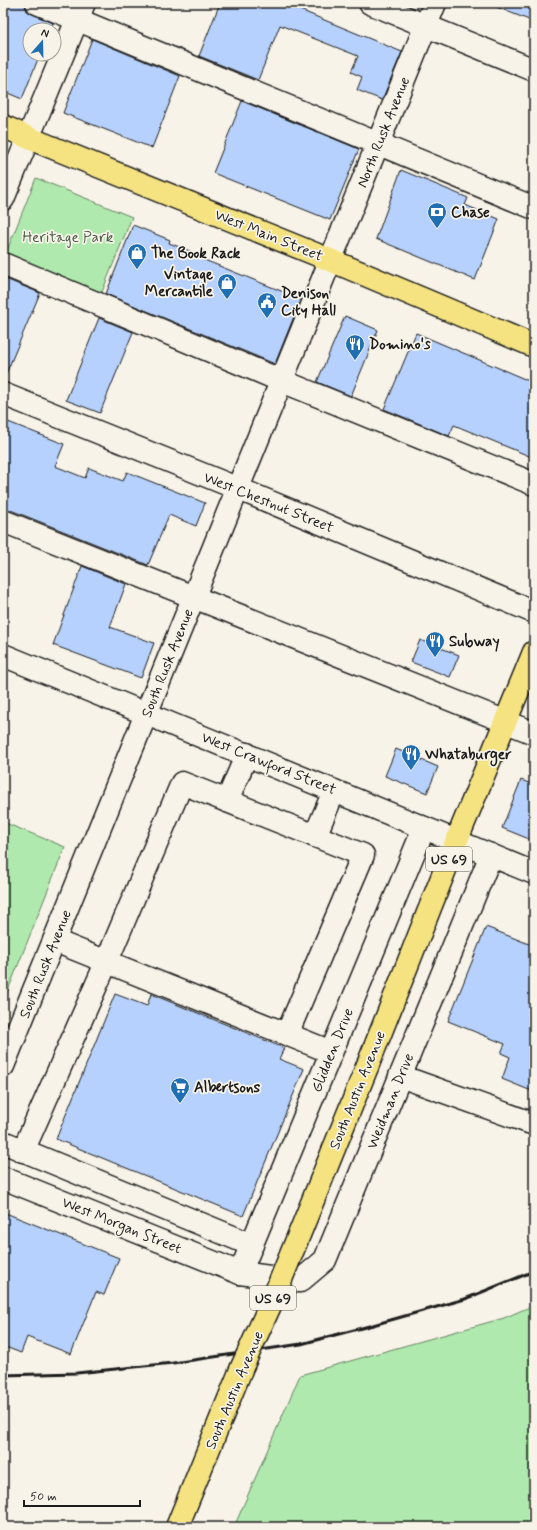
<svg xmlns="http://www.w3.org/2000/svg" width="537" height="1530" viewBox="0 0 537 1530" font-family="Mynerve,sans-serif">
<rect width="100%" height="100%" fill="#f7f3e8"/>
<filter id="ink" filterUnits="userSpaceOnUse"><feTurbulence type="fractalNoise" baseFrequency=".025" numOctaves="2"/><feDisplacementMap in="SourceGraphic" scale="8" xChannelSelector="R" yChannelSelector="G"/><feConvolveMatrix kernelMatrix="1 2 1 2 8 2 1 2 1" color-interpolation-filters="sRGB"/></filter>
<g filter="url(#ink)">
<g fill="#afe9ad" stroke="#668264">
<path d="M36 178 132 217 100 297 4 258Z"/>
<path d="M3 822 65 847 3 1003Z"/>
<path d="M534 1305V1527H234L300 1375 504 1318Z"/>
</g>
<g fill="#b6d1fe" stroke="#1c1c1c">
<path d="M3 3H19L25 5 27 11 32 14 53 23 50 30H30V54H40L22 99 3 91Z"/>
<path d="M220 3H283L402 52 382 100 357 90 362 77 351 72 358 56 280 25 258 80 199 56Z"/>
<path d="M534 3V22L489 4V3Z"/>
<path d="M92 39 180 76 152 148 63 113Z"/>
<path d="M242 101 359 149 330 220 213 173Z"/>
<path d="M401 170 468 198 465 205 499 219 475 280 376 239Z"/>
<path d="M133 225 170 240 169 243 203 256 202 259 301 299 275 364 106 294Z"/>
<path d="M3 278 40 293 3 381Z"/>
<path d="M345 316 378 330 351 396 317 382Z"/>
<path d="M99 318 133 332 100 413 66 400Z"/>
<path d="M416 333 534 383V458L454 425 449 436 384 409Z"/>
<path d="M3 420 64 444 55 466 85 478 89 468 123 481 127 472 205 503 196 526 169 515 148 565 8 509H3Z"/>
<path d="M82 566 126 584 110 627 154 643 141 678 53 645Z"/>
<path d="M420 640 459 655 450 677 411 662Z"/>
<path d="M396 749 438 767 427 793 385 776Z"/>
<path d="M521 780 534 785V841L502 828Z"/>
<path d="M486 927 534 946V1092L502 1079 510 1057 501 1053 505 1044 448 1021Z"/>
<path d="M115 994 147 1006 151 994 284 1048 279 1059 304 1069 243 1216 56 1139Z"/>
<path d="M3 1212 119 1258 104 1295 96 1292 71 1354 27 1337 21 1353 3 1346Z"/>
</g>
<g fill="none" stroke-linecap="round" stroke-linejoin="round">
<defs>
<g id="minor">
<path d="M37 3 534 208"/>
<path d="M370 3 534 70"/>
<path d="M3 199 84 3"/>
<path d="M3 264 282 381 534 484"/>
<path d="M3 394 239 489 534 612"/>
<path d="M3 521 534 733"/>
<path d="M3 655 534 873"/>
<path d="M227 801 247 754"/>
<path d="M315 836 334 791"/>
<path d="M55 941 331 1052"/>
<path d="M3 1066 435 3"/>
<path d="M400 1076 534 1124"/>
<path d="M3 1142 252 1245"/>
<path d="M23 1151 107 961 182 783 363 855 287 1034"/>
<path d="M3 1178 240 1273 300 1281 325 1260 491 855"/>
<path d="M240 1273 424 828"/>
</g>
<path id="major" d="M3 126 29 138 330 260 534 346"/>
<path id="highway" d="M367 1067 456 842 534 652"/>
</defs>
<use href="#minor" stroke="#1c1c1c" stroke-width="25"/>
<use href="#major" stroke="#1c1c1c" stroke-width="25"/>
<use href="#highway" stroke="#1c1c1c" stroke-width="25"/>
<use href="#minor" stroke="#f7f3e8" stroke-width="22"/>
<use href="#major" stroke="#f5e382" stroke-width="22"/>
<use href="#highway" stroke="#f5e382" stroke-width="22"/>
<path stroke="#1c1c1c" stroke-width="3" d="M3 1375 77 1373 173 1363 301 1344 373 1325 465 1299 534 1271"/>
<defs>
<path id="highway-bridge" d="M177 1527 242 1367 273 1299 367 1067"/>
</defs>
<use href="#highway-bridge" stroke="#1c1c1c" stroke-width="25" stroke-linecap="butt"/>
<use href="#highway-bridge" stroke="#f5e382" stroke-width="22"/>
</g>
</g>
<defs>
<symbol id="bank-pin" viewBox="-11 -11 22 30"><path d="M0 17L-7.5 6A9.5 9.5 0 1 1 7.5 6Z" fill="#1f6fb2" stroke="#f7f3e8"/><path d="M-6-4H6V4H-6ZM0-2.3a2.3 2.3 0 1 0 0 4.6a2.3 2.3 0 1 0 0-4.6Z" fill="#fff"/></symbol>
<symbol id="shop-pin" viewBox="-11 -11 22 30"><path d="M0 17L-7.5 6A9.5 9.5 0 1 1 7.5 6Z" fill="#1f6fb2" stroke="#f7f3e8"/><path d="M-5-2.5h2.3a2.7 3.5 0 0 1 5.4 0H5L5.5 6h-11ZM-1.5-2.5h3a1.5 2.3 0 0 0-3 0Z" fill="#fff"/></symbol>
<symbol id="civic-pin" viewBox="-11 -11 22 30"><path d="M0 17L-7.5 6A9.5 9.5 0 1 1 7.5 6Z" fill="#1f6fb2" stroke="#f7f3e8"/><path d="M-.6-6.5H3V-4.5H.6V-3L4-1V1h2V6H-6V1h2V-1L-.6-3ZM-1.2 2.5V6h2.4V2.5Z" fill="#fff"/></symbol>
<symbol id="restaurant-pin" viewBox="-11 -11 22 30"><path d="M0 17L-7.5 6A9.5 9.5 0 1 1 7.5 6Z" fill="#1f6fb2" stroke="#f7f3e8"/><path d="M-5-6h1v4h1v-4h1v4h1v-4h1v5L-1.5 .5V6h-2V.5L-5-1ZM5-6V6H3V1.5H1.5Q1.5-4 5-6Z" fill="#fff"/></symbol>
<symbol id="supermarket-pin" viewBox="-11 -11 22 30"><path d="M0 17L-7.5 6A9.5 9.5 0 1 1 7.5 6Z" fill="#1f6fb2" stroke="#f7f3e8"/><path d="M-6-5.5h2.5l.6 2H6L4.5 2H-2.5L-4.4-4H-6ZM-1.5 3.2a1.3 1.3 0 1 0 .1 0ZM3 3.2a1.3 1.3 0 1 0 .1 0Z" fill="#fff"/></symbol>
</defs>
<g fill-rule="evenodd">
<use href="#bank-pin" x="426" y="201" width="22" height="30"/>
<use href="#shop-pin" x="126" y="242" width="22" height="30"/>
<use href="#shop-pin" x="216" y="272" width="22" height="30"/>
<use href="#civic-pin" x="256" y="291" width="22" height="30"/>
<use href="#restaurant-pin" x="344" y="333" width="22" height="30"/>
<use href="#restaurant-pin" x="424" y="630" width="22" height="30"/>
<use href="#restaurant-pin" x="400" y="743" width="22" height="30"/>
<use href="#supermarket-pin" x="169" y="1076" width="22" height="30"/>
</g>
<g text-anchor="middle" stroke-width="3.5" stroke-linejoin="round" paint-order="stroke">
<g fill="#f7f3e8" stroke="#5e5c59" stroke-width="1">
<rect x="426" y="847" width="46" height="24" rx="3"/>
<rect x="250" y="1286" width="46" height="24" rx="3"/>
</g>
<g font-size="14" font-weight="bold" fill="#1c1c1c">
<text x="449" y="864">US 69</text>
<text x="273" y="1303">US 69</text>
</g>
<g font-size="15" fill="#1c1c1c" stroke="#f7f3e8">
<text transform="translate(383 132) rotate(-68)" y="5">North Rusk Avenue</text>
<text transform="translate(269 235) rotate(22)" y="5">West Main Street</text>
<text transform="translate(269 502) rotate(22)" y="5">West Chestnut Street</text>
<text transform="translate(167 663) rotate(-68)" y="5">South Rusk Avenue</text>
<text transform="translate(269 763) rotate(22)" y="5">West Crawford Street</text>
<text transform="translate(45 964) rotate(-68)" y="5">South Rusk Avenue</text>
<text transform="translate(332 1050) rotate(-68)" y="5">Glidden Drive</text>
<text transform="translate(357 1090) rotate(-68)" y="5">South Austin Avenue</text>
<text transform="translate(390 1101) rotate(-68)" y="5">Weidman Drive</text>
<text transform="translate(122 1225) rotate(22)" y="5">West Morgan Street</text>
<text transform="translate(234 1390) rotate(-67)" y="5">South Austin Avenue</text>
</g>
<g font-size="15" font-weight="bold" fill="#1c1c1c" stroke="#f7f3e8" text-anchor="start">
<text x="451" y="217">Chase</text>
<text x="151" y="258">The Book Rack</text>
<text x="213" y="279" text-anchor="end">Vintage<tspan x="213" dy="17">Mercantile</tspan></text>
<text x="281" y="298">Denison<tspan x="281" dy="17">City Hall</tspan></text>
<text x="369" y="349">Domino's</text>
<text x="449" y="646">Subway</text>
<text x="425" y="759">Whataburger</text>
<text x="194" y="1092">Albertsons</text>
</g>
<g font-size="15" fill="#485a48" stroke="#f7f3e8">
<text x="68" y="242">Heritage Park</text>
</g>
</g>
<rect width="537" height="1530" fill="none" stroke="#f7f3e8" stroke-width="16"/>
<rect x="8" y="8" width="521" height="1514" fill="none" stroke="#1c1c1c" stroke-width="1.5" filter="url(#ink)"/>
<g transform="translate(42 42) rotate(20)"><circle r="19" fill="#f7f3e8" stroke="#9f9d96"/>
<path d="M0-3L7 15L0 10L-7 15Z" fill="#1f6fb2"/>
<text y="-6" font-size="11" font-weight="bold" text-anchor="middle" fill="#1c1c1c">N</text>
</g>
<path d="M24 1500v6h116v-6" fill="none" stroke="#1c1c1c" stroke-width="2"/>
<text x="30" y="1500" font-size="12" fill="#1c1c1c" stroke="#f7f3e8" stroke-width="3" paint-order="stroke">50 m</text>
</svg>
